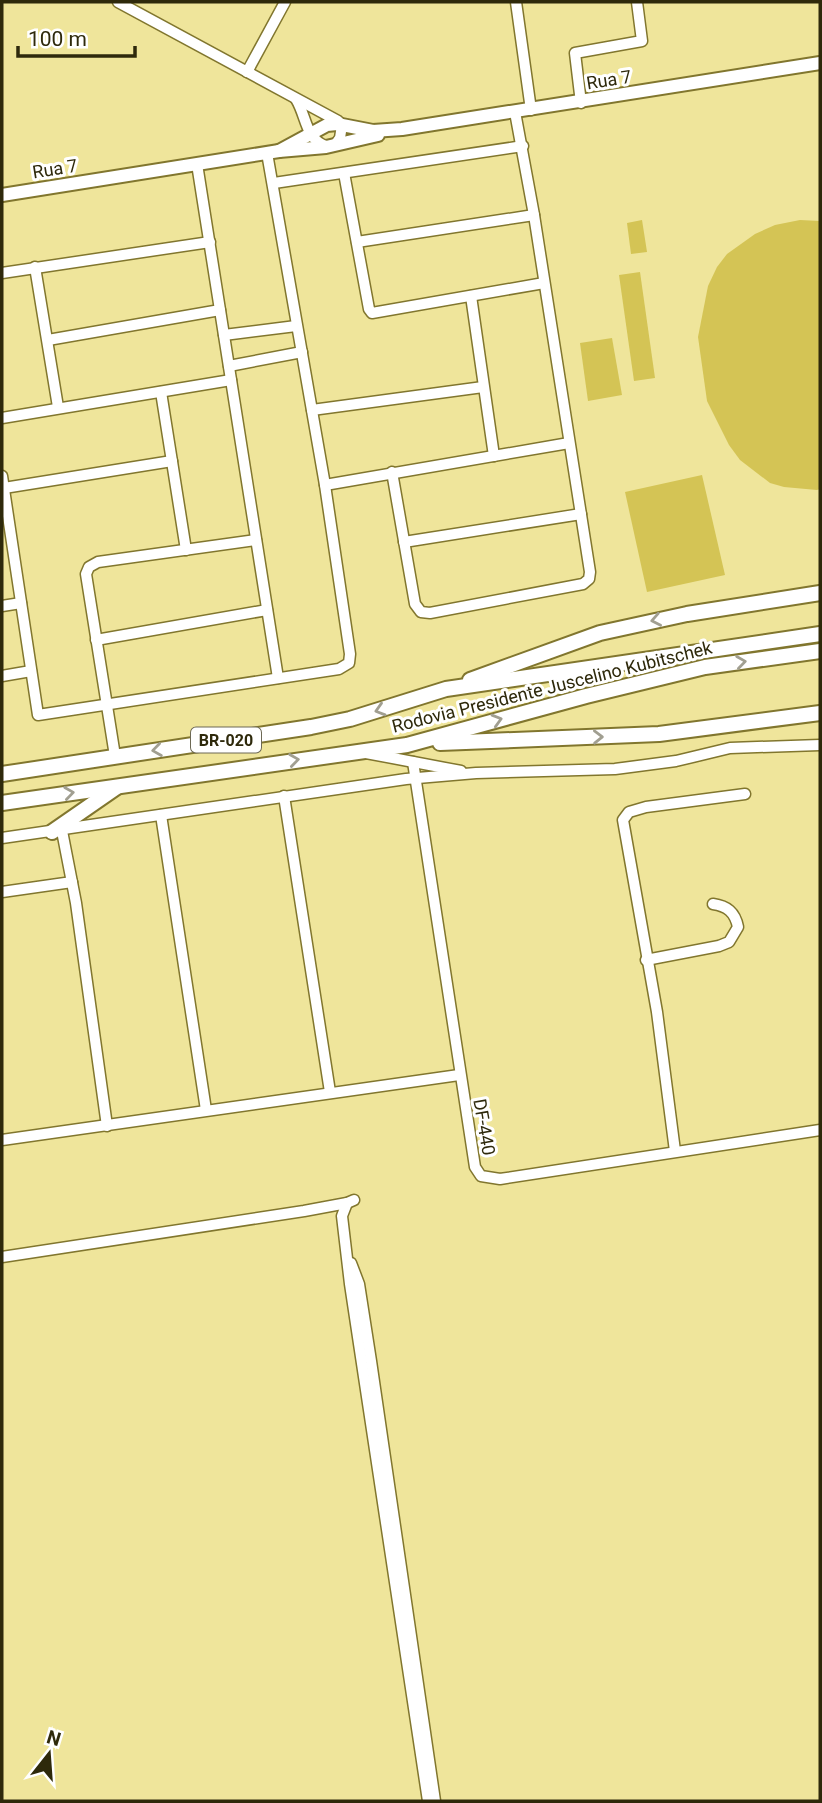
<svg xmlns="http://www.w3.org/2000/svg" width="822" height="1803" viewBox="0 0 822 1803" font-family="Roboto,sans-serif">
<rect width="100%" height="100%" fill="#efe59b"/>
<g fill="#d4c455">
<path d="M642 220 647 252 631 254 627 223Z"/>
<path d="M800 220 820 221V489L817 490 784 487 770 483 740 460 729 445 707 401 698 337 708 286 717 267 727 254 755 234 775 225Z"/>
<path d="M640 272 655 378 634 381 619 275Z"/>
<path d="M612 338 622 395 588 401 580 343Z"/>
<path d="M702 475 725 575 647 592 625 492Z"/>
</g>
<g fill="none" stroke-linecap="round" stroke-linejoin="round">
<defs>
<g id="minor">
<path d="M118 2 338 121 342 125 340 138 335 145"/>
<path d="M516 2 531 110"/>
<path d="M247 72 285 2"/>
<path d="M296 99C307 117 305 139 326 146"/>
<path d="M581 103 575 53 642 41 637 2"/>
<path d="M197 164 278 678"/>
<path d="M344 173 369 309 372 313 544 283"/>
<path d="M274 183 523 146"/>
<path d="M357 242 534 215"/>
<path d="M35 267 58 407"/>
<path d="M2 273 210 242"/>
<path d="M471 296 494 456"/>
<path d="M224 335 296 326"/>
<path d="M48 340 220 310"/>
<path d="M229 366 302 352"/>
<path d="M161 392 186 550"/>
<path d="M312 410 483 387"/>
<path d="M2 418 231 380"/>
<path d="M392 472 415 604 421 612 430 613 583 584 589 579 590 572 534 215 515 112"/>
<path d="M2 476 38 715 339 669 349 663 350 654 325 485 267 153"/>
<path d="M325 485 569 443"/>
<path d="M4 488 172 461"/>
<path d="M404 542 581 514"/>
<path d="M2 606 21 603"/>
<path d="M96 640 267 610"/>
<path d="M2 676 31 671"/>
<path d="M366 753 461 771"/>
<path d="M115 756 86 574 89 567 98 562 256 540"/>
<path d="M413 762 475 1167 481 1176 500 1179 820 1130"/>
<path d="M284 796 330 1092"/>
<path d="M161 815 206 1110"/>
<path d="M62 831 76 903 107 1126"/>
<path d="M2 838 406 779 476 773 615 769 676 761 730 748 820 745"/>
<path d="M2 892 72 882"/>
<path d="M646 960 719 946 729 942 738 927C735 912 727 906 713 904"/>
<path d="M2 1140 459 1075"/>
<path d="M675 1151 657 1012 623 820 629 812 646 807 745 794"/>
<path d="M347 1203 342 1216 350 1284 428 1801"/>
<path d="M2 1257 304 1211 347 1203 354 1200"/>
<path d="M351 1263 359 1284 371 1361 435 1801"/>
</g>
<g id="major">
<path d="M279 151 327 125 337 124 373 131 402 129 820 63"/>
<path d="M2 195 279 151 326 147 378 135"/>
</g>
<g id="highway">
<path d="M470 680 600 633 687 614 820 593"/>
<path d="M440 743 659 734 820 713"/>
<path d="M2 774 311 727 350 719 446 689 820 634"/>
<path d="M2 803 407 745 586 696 705 667 820 651"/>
<path d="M52 832 117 787"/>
</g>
</defs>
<use href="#minor" stroke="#81762e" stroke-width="13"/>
<use href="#major" stroke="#81762e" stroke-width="16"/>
<use href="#highway" stroke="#81762e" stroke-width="18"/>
<use href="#minor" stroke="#fff" stroke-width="10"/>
<use href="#major" stroke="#fff" stroke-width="12"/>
<use href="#highway" stroke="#fff" stroke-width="14"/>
</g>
<defs><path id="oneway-chevron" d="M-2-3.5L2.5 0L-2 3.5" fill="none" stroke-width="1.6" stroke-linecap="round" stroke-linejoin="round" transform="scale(1.75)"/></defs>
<g stroke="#a19f91">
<use href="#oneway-chevron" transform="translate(656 620) rotate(169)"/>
<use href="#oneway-chevron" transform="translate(741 662) rotate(-8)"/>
<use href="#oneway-chevron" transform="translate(380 710) rotate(163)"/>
<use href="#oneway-chevron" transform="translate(497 720) rotate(-16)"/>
<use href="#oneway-chevron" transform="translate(598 737) rotate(-1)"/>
<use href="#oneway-chevron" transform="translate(157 750) rotate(172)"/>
<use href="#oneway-chevron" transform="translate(294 760) rotate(-8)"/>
<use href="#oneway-chevron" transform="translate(69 793) rotate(-8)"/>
</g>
<g text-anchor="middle" stroke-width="6" stroke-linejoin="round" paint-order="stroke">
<rect fill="#fff" stroke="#6d6954" stroke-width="2" x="191" y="727.5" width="70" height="25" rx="5"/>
<g font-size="16" font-weight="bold" fill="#2e290b">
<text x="226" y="746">BR-020</text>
</g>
<g font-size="18" fill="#2e290b" stroke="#fff">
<text transform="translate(609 80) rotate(-9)" y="6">Rua 7</text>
<text transform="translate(55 169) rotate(-9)" y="6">Rua 7</text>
<text transform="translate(552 687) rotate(-14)" y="6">Rodovia Presidente Juscelino Kubitschek</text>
<text transform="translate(484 1127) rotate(80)" y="6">DF-440</text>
</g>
</g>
<rect width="822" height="1803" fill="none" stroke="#2e290b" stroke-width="7"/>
<g transform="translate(49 1754) rotate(17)" stroke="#ffffff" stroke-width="5" paint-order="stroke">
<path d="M0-5L12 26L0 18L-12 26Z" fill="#2e290b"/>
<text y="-10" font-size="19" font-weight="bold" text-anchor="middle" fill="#2e290b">N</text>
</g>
<path d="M18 46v10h117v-10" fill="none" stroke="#2e290b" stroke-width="3.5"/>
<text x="28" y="46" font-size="21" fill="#2e290b" stroke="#ffffff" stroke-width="5" paint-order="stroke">100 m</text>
</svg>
